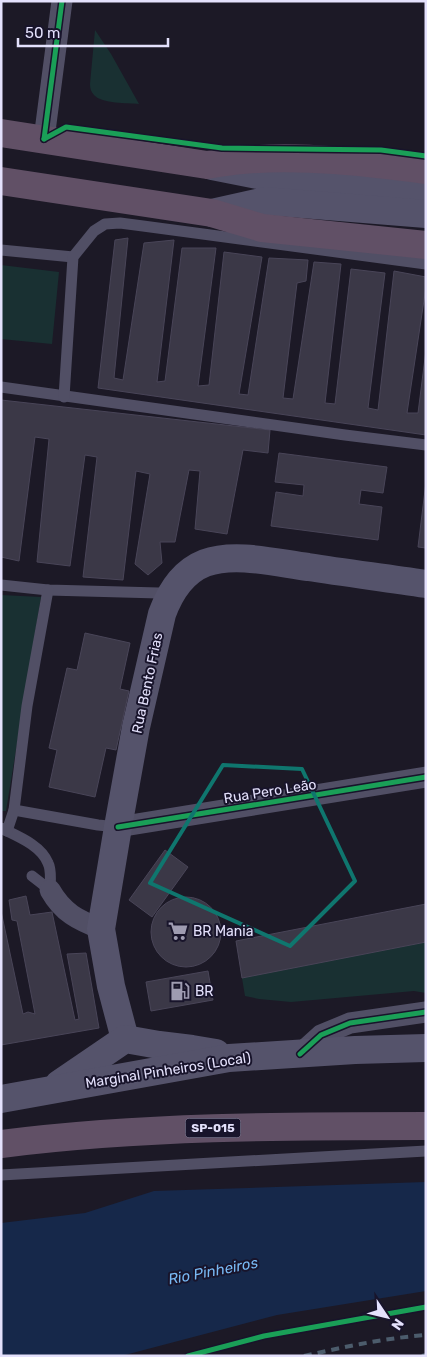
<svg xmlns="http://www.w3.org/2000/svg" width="427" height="1357" viewBox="0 0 427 1357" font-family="Rubik,sans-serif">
<rect width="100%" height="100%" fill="#1c1926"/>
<g fill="#193032">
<path d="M95 30 111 54 139 104C128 103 102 104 94 95 91 92 90 88 90 84Z"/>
<path d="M1 265 59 272 52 344 1 339Z"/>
<path d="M1 595 41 597 6 811H1Z"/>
<path d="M426 942V993L414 991 291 1002 259 999 245 996 242 978Z"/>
</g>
<path fill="#16284a" d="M426 1182V1291L277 1315 121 1356H1V1223L85 1213 154 1191Z"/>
<g fill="#3b3847" stroke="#494558">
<path d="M128 238 114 378 123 380 144 243 174 240 157 382 165 381 182 248H216L198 386 209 385 224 252 262 257 239 394 248 395 269 258 308 260 306 281 297 283 283 398 293 399 314 262 341 264 325 403 335 404 351 269 385 273 368 408 378 410 394 271 426 277V287L407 413H418L426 350V435L98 388 115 240Z"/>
<path d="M1 400 270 430 268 453 243 450 227 534 195 529 200 471 189 470 175 542H160L162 563 148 575 135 564 150 474 136 471 123 580 83 577 97 457 85 455 70 566 37 562 49 439 35 437 19 561 1 557Z"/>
<path d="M279 453 387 467 383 493 361 490 359 504 382 507 378 540 271 526 276 492 303 496 304 485 275 482Z"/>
<path d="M426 482V548L418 547Z"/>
<path d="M85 633 130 643 120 689 129 691 116 750 106 748 95 797 49 787 57 750 49 748 67 668 77 670Z"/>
<path d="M165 850 188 867 152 917 129 900Z"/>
<path d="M26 896 30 915 52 912 75 1020 79 1019 67 954 86 953 99 1028 1 1045V911L23 1014 28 1012 35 1014 17 921 12 920 9 900Z"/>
<circle cx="186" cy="932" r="35"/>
<path d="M426 904V942L242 978 236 941Z"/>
<path d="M208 971 213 1000 151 1011 146 982Z"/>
</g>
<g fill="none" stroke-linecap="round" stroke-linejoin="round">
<g stroke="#514f65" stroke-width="11">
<path d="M1 250 73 257"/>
<path d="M1 387 345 435 426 445"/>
<path d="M64 397 73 257 94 231 105 224 120 223 143 226 426 264"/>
<path d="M1 585 48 590 159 593"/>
<path d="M14 810 98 825 118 827"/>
<path d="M1 828C17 836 41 845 48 863 52 871 50 882 50 890"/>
<path d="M7 831 14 810 27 706 48 590"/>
<path d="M32 876 50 890"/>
<path d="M1 1175 426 1151"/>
</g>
<g stroke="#514f65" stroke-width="21">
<path d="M44 139 62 1"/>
<path d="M118 827 426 777"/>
<path d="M50 890C63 913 78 920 101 929"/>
<path d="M300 1054 321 1035 350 1023 426 1012"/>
</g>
<g stroke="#55536b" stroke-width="28">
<path d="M212 166 273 178 426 193"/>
<path d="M212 213 265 201 426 214"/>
<path d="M125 1039 111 986 101 929 118 827 136 727 162 614C170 592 182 572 205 563 235 552 277 563 308 567 347 573 386 578 426 584"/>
<path d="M59 1084 125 1039 159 1045 192 1049 216 1053"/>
<path d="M1 1099 229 1058 355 1050 426 1048"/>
</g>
<g stroke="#615066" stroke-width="28">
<path d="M1 133 207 165C219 163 230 161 242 160 303 155 365 162 426 170"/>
<path d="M1 181 212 213 262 228 426 245"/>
<path d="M1 1144C142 1126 284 1126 426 1126"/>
</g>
<g stroke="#4c5c6c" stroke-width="4" stroke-dasharray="8 6" stroke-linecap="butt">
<path d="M304 1356C344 1347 385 1338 426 1335"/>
<path d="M422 1356 426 1355"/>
</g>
<defs>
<g id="cycleway">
<path d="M44 139 66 127 222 148 381 150 426 156"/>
<path d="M44 139 62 1"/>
<path d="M118 827 426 777"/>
<path d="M300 1054 321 1035 350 1023 426 1012"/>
<path d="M188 1356 264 1336 426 1307"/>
</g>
</defs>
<use href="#cycleway" stroke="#18142b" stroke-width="8"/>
<use href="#cycleway" stroke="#1a9f57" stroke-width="5"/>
</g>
<path fill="none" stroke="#0f766e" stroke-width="4" stroke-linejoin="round" d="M223 765 302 769 355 881 290 946 150 883Z"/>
<defs>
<symbol id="supermarket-bare" viewBox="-9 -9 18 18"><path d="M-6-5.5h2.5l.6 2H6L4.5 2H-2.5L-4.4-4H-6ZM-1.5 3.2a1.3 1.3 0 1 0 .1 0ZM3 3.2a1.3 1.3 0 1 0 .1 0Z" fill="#9e9bb1" stroke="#18142b" stroke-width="2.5" paint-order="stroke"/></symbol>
<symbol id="fuel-bare" viewBox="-9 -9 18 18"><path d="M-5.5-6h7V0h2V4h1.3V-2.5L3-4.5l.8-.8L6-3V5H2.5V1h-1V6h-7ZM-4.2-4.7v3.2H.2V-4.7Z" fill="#9e9bb1" stroke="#18142b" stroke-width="2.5" paint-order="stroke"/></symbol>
</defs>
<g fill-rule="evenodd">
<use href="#supermarket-bare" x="164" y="917" width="28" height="28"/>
<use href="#fuel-bare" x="166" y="977" width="28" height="28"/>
</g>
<g text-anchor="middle" stroke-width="4" stroke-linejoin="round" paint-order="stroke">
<rect fill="#18142b" stroke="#a7a4bd" stroke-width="1" x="185.5" y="1118.5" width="55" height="19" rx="4"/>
<g font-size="12" font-weight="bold" fill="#e4e1fc">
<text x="213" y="1132">SP-015</text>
</g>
<g font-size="14" fill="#e4e1fc" stroke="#18142b">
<text transform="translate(147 683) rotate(-78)" y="5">Rua Bento Frias</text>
<text transform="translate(270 791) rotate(-9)" y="5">Rua Pero Leão</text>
<text transform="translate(168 1070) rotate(-9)" y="5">Marginal Pinheiros (Local)</text>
</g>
<g font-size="14" fill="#e4e1fc" stroke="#18142b" text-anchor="start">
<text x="193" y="936">BR Mania</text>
<text x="195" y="996">BR</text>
</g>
<g font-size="15" font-style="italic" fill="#78b8f3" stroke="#18142b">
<text transform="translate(213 1271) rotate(-11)" y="5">Rio Pinheiros</text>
</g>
</g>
<rect width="427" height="1357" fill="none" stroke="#e4e1fc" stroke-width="5"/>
<g transform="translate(387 1317) rotate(125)" stroke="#18142b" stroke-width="4" paint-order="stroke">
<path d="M0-4L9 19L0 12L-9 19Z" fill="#e4e1fc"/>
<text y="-8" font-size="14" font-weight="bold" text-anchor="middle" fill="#e4e1fc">N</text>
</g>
<path d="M18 38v8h150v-8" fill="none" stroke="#e4e1fc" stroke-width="2.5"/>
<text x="25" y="38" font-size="15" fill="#e4e1fc" stroke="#18142b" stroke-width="4" paint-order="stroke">50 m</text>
</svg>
